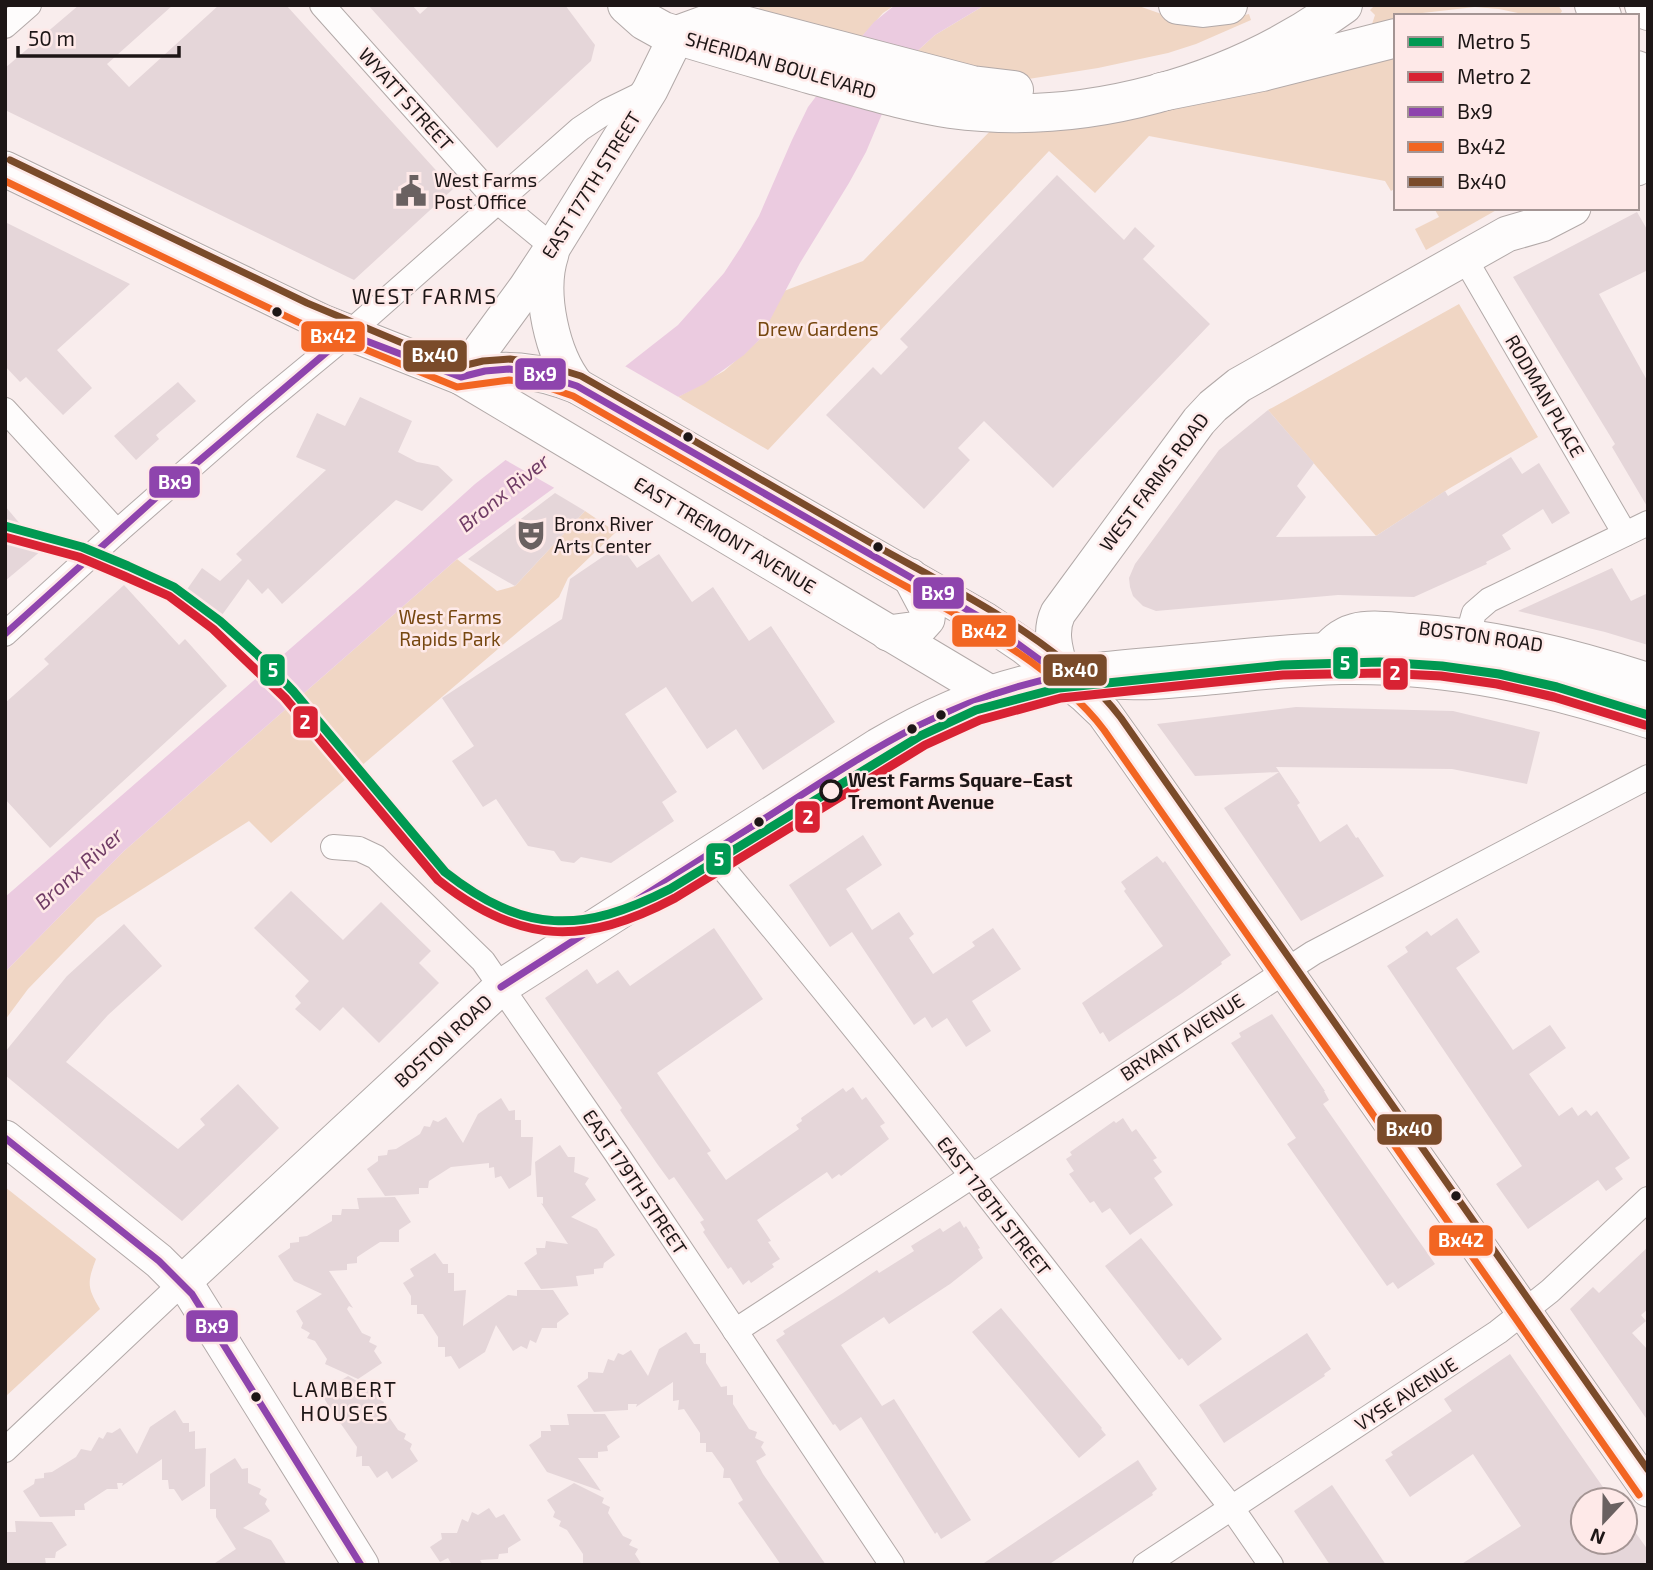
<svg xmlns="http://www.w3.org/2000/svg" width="1653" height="1570" viewBox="0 0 1653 1570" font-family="'Exo 2',sans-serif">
<rect width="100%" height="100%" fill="#f9eded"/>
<g fill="#f0d6c4">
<path d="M761 5H895L883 13 858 41 761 18 759 9Z"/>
<path d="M985 5H1136L1170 17H1237L1249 14 1251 20 1196 44 1168 53 1098 68 1022 80 913 55 935 35Z"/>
<path d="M1375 5H1558L1562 11 1559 16H1532L1499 9 1475 7 1396 16V19L1371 27 1375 15 1370 10Z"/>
<path d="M1396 48V188L1391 191 1385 181 1149 136 1095 193 1049 151 768 450 678 397 724 371 760 339 784 291 863 261 996 125Z"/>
<path d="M1434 208H1500L1426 250 1415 229 1439 217Z"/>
<path d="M1459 304 1538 437 1450 488 1376 536 1268 410Z"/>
<path d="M585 511 616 532 568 578 559 597 271 843 249 821 97 918 28 989 5 1020V972L124 851 457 559 497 591 515 586Z"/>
<path d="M5 1187 96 1259C87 1283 87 1287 100 1309L5 1397Z"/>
</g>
<path fill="#ebcbe0" d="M895 5H985L935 35 913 55 895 83 866 152 849 183 800 263 760 339 744 355 704 384 678 397 457 559 124 851 5 972V897L361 587 475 484 678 325 724 273 741 247 759 216 792 140 808 107 858 41 874 22Z"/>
<path fill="#f9eded" d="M623 365 682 399 558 490 502 458Z"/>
<g fill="#e5d6d9">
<path d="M79 5H173L107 64 129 87 219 5H286L453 189 354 280 5 110V68Z"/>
<path d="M368 5H412L420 14 430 5H565L595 45 591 61 497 148Z"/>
<path d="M1057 175 1124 240 1135 227 1155 246 1143 259 1210 324 1053 488 984 421 958 448 970 460 924 509 826 415 873 367 881 375 908 347 900 339Z"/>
<path d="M1637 212 1648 231V270L1599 294 1648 382V508L1612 447 1615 444 1513 277Z"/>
<path d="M5 222 130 284 57 350 92 388 63 415 26 377 20 382 5 366Z"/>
<path d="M178 382 196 401 156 435 159 439 136 460 114 436Z"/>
<path d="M360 397 412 421 398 452 417 462 438 466 453 480 422 511 396 500 282 604 268 588 262 594 248 579 217 622 181 598 202 568 220 581 242 560 236 554 326 470 296 457 317 413 345 426Z"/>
<path d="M1268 410 1314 463 1297 486 1306 497 1276 537 1376 536 1445 491 1448 496 1511 457 1522 474 1539 463 1570 513 1552 524 1543 509 1502 535 1511 549 1486 562 1487 564 1414 597 1338 595 1156 611 1143 606 1133 596 1130 587 1129 578 1135 564 1219 450Z"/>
<path d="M555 493 585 511 515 586 468 559Z"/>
<path d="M5 506 42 550 5 581Z"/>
<path d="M620 545 637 568 659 554 692 602 713 587 749 641 771 626 835 722 763 770 736 729 707 749 666 687 625 714 677 792 662 802 674 821 611 863 581 857 574 863 561 861 554 851 528 846 496 799 483 807 452 761 474 746 442 698 562 619 570 579Z"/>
<path d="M1612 568 1631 601 1648 593V645L1605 632 1518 611Z"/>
<path d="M124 585 179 645 185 639 227 686 50 848 5 799V703L49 664 44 659Z"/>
<path d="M1296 707 1453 711 1540 732 1527 784 1452 769 1276 767 1300 803 1297 805 1320 842 1347 824 1356 838 1358 837 1384 876 1301 921 1224 808 1279 772 1195 776 1157 724Z"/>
<path d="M863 835 882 865 846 889 872 930 899 912 914 934 909 938 933 974 975 946 972 942 993 928 1021 969 972 1001 991 1031 966 1047 947 1018 932 1028 925 1017 914 1025 852 932 830 947 789 885Z"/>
<path d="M1157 856 1163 863 1165 861 1231 955 1221 962 1222 964 1182 993 1109 1042 1103 1032 1100 1034 1082 1003 1163 946 1124 891 1126 889 1121 882Z"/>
<path d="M291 891 343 940 381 902 431 951 419 963 439 983 379 1043 343 1007 320 1031 295 1009 301 1003 295 996 309 981 254 928Z"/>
<path d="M1457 918 1480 952 1456 968 1513 1050 1550 1025 1566 1048 1529 1074 1559 1116 1572 1107 1578 1116 1586 1110 1591 1116 1597 1111 1630 1158 1615 1168 1623 1179 1606 1191 1598 1180 1528 1229 1496 1184 1522 1166 1387 966 1408 952 1405 947 1427 931 1431 936Z"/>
<path d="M124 924 162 966 108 1015 66 1062 178 1149 205 1125 200 1119 238 1084 279 1128 182 1221 5 1075V1052L67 976Z"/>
<path d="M714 928 763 999 657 1073 711 1151 707 1153 726 1180 799 1129 796 1125 802 1121 801 1118 843 1088 846 1092 853 1087 862 1100 866 1097 885 1123 880 1126 889 1139 841 1176 839 1174 832 1179 827 1172 757 1220 771 1241 768 1242 780 1259 772 1264 774 1267 751 1283 749 1280 743 1285 731 1267 728 1269 703 1232 705 1230 700 1222 704 1220 674 1177 669 1180 658 1165 620 1110 622 1108 545 998 587 969 597 984 618 970 630 986Z"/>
<path d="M1272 1014 1325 1091H1324L1329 1100 1323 1104 1435 1264 1398 1289 1393 1282 1387 1286 1287 1144 1296 1138 1231 1043 1241 1037 1239 1033Z"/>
<path d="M501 1098 509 1111 515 1110V1120H521V1137H533L531 1175 509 1189 501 1176 495 1178 494 1167 489 1168V1163L451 1167 429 1181 428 1188H419V1194L385 1196 367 1169 378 1161V1156L387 1155 388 1150 396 1149 420 1134 424 1126 430 1127 433 1120 438 1122 446 1117 463 1143 478 1114Z"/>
<path d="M1123 1118 1132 1132 1136 1129 1157 1158 1153 1160 1162 1172 1154 1178 1173 1205 1130 1235 1110 1208 1102 1213 1094 1201 1090 1203 1069 1174 1074 1171 1066 1159 1072 1155 1070 1152 1114 1121 1116 1123Z"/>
<path d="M560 1145 568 1157H575L574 1172 589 1178 585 1184 596 1200 571 1217 597 1229 615 1255 604 1263 603 1268 594 1269V1274L576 1276 578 1286 541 1289 524 1263 537 1254 536 1248H545L546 1241 568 1244 541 1203 543 1204V1197H537L535 1162Z"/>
<path d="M395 1197 411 1222 399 1230V1242H380L357 1257V1263L347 1264V1270L329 1271 353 1308 349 1306 347 1309 362 1333 371 1337 369 1342 377 1346 374 1351 382 1363 358 1379 325 1364 327 1359 315 1341 307 1338 310 1333 301 1328 303 1323 296 1311 322 1294 294 1281 278 1256 290 1248V1243L299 1242V1237L307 1236 332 1221V1215H341L342 1209H359L357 1198Z"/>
<path d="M960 1221 964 1228 966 1226 980 1248 978 1249 983 1258 950 1284 889 1324 884 1317 841 1345 882 1406 894 1399 971 1520 941 1539 937 1532 935 1534 861 1417 840 1431 835 1424 833 1425 776 1340 785 1334 783 1331 843 1293 877 1270 879 1273 914 1251 911 1246 940 1228 943 1232Z"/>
<path d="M1141 1238 1222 1339 1188 1366 1182 1358 1179 1360 1105 1266Z"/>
<path d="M1648 1247V1309L1641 1315 1646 1321 1632 1333 1648 1350V1421L1570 1309 1593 1287 1599 1293Z"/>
<path d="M435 1253 443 1264H448V1273H454V1291L466 1290 463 1326 508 1295 517 1296V1290H553L569 1314 557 1323V1328H542L536 1343 530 1340 527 1349 521 1346 513 1351 496 1325 485 1352 459 1369 451 1356 445 1357V1347H438V1337L423 1314H417V1305H411V1296L403 1283 414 1276 410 1269Z"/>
<path d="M1001 1308 1102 1428 1101 1429 1106 1435 1079 1458 972 1332Z"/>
<path d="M686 1332 694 1344H700V1353H706V1363L721 1387 727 1386V1395H733V1404L749 1429 757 1432 755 1438 764 1442 761 1447 766 1455 756 1461 763 1474 826 1565H781L738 1503 743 1500 730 1478H723L724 1469 712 1452H706V1443H700V1433L684 1409 678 1410 679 1400 673 1401V1382L636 1407 637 1404H628V1410L594 1412 577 1386 588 1378V1372L603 1373 608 1359 614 1361 618 1353 623 1355 631 1350 648 1376 659 1349Z"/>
<path d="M1307 1333 1331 1369 1324 1374 1325 1376 1224 1443 1199 1405Z"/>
<path d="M1510 1354 1612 1500H1583V1542H1625V1518L1648 1550V1565H1460L1521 1526 1473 1454 1410 1497 1385 1460 1393 1455 1391 1452 1452 1411 1444 1399Z"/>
<path d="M348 1376 378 1393 377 1398 384 1402 382 1407 398 1430 406 1434 404 1439 412 1444 410 1449 418 1461 392 1479 387 1471 377 1478 369 1466H362V1456L356 1457 357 1447 341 1424 332 1420 335 1414 326 1411 328 1405 321 1393Z"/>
<path d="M175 1410 183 1423H189V1432L195 1431V1449L206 1448 205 1486 182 1501 174 1489H169L168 1480H162V1459L122 1486 123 1483H117L118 1489H107L84 1504 85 1510H75V1516L40 1517 23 1491 34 1484 35 1479 44 1478V1473L52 1472 76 1457 81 1449 91 1451 99 1437 103 1439 107 1432 112 1433 120 1428 137 1454 150 1427Z"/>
<path d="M567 1414H605L620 1437 607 1446 608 1451 598 1452V1458H578L601 1491 547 1472 529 1445 541 1437V1431H551L550 1425H569Z"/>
<path d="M235 1458 242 1469 248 1468V1483L261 1489 259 1494 267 1499 265 1504 270 1511 243 1528 271 1540 287 1565H212L236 1549 216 1517V1509H210V1474Z"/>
<path d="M1138 1460 1157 1489 1152 1493 1153 1495 1048 1565H981Z"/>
<path d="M574 1483 604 1498 602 1503 610 1507 608 1513 623 1536 632 1540 629 1545 638 1549 635 1554 642 1565 583 1563V1554L567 1530 559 1526 561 1521 553 1517 555 1512 547 1500Z"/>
<path d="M1332 1485 1368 1538 1386 1565H1330L1294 1511Z"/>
<path d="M489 1508 496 1518 504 1514 521 1540 508 1548V1553L499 1554 498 1559 480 1560 483 1565H452L448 1558 440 1562 430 1547 442 1539 441 1533H457L462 1519 468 1522 472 1512 478 1515Z"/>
<path d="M15 1521 52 1522 67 1545 56 1552 55 1558H45L46 1564 5 1565V1532H16Z"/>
</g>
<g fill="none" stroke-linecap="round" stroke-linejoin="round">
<defs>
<g id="street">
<path d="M322 5 497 201 553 247"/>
<path d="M5 26 29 5"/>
<path d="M1465 259 1625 534"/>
<path d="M5 410 117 532"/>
<path d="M1469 631 1474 613 1489 600 1648 523"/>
<path d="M5 634 117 532 256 410 348 334 580 129 607 111 650 90"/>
<path d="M1319 651C1328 640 1338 630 1353 626 1371 621 1393 625 1412 626 1493 631 1570 650 1648 675"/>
<path d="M1073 679C1120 693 1166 686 1215 682 1257 678 1299 673 1341 672 1448 670 1548 693 1648 726"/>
<path d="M333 847 359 849 376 857 483 961 616 1153 892 1565"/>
<path d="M710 853C890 1066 1059 1288 1231 1507L1271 1565"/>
<path d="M735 1331 1313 953 1648 777"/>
<path d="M5 1450 182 1283"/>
<path d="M1145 1565 1498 1332 1550 1291 1648 1199"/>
</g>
<g id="secondary">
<path d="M1637 168 1648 159"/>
<path d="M5 169 322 322 461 377 990 693"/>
<path d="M551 254C538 293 552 355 577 386"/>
<path d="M461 377C502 365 538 370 577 386L985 620 1025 647 1085 695 1104 713 1136 758 1648 1489"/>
<path d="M461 377 526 288 553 247 650 90 677 35"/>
<path d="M888 633 918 629 927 619 928 610 910 576"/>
<path d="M1062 676C1057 655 1048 634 1058 613L1199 421 1213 406 1239 385 1507 234 1542 224 1573 208"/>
<path d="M5 1138 159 1261 192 1294 361 1565"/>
<path d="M182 1283 501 987 878 746C929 716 982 692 1039 680 1088 669 1138 667 1187 662 1243 657 1300 650 1356 650 1457 650 1552 672 1648 703"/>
</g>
<g id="primary">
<path d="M627 5 645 21 663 31C714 47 765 61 816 76 861 88 905 102 951 109 1086 127 1233 85 1343 5"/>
<path d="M677 35 710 23 732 22 972 85 1014 90"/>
</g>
<g id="highway">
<path d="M1178 5 1203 8 1228 5"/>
<path d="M1594 5 1602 16"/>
<path d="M1644 5 1648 11"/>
<path d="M1637 70 1648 87"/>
<path d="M1161 92 1262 72 1396 38"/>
</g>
</defs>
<use href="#street" stroke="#b2a9a8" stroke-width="26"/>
<use href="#secondary" stroke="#b2a9a8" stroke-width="37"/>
<use href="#primary" stroke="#b2a9a8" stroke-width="40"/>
<use href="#highway" stroke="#b2a9a8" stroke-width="40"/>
<use href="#street" stroke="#fefcfc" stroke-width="24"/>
<use href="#secondary" stroke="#fefcfc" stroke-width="35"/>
<use href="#primary" stroke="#fefcfc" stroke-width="38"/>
<use href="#highway" stroke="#fefcfc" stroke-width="38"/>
<defs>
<path id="highway-bridge" d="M1637 112 1648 127"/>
</defs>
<use href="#highway-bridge" stroke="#b2a9a8" stroke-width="40" stroke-linecap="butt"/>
<use href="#highway-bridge" stroke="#fefcfc" stroke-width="38"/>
<defs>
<g id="bus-1">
<path d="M348 334 461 377 485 371 509 369 537 373 577 386 985 620 1062 676"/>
<path d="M5 634 159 495 348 334"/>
<path d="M501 987C585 933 669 880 753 826 857 760 938 700 1062 676"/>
<path d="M5 1138 159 1261 192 1294 361 1565"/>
</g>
<path id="bus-2" d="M5 181 298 322 457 387 509 380 535 383 573 396C672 453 772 510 871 567 947 610 1051 660 1104 730L1639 1495"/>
<path id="bus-3" d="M10 160 307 303 407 345 462 366 483 361 510 359 539 363 581 376C678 431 774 487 871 543 953 589 1064 642 1121 718L1648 1470"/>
</defs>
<use href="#bus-1" stroke="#fee9e8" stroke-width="12"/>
<use href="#bus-2" stroke="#fee9e8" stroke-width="12"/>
<use href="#bus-3" stroke="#fee9e8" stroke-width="12"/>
<use href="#bus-1" stroke="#8e44ad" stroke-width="7"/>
<use href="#bus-2" stroke="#f26522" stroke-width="7"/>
<use href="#bus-3" stroke="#7a4b2a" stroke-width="7"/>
<defs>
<path id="metro-1" d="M5 526 82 547 128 566 174 587 220 621 258 655 293 691 445 872C524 934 582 934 670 889L920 736 976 710 1059 688 1282 665 1380 662 1442 666 1499 674 1557 687 1648 715"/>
<path id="metro-2" d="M5 537 79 557 124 576 169 596 213 629 285 698 438 880C520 945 584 946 675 898L925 745 980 720 1061 698 1283 675 1380 673 1441 676 1497 684 1554 697 1645 725"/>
</defs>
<use href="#metro-1" stroke="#fee9e8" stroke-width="14"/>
<use href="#metro-2" stroke="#fee9e8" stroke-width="14"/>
<use href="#metro-1" stroke="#009952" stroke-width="9"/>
<use href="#metro-2" stroke="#d82233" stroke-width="9"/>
</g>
<defs>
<symbol id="civic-bare" viewBox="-9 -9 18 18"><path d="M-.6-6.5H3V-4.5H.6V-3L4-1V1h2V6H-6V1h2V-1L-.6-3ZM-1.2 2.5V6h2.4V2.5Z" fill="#6a6161" stroke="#fee9e8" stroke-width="2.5" paint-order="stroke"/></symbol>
<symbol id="theatre-bare" viewBox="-9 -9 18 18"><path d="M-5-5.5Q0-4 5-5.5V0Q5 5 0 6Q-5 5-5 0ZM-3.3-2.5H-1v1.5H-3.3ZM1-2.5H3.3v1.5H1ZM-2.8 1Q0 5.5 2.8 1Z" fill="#6a6161" stroke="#fee9e8" stroke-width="2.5" paint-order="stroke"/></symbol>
</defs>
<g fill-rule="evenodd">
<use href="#civic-bare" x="389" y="169" width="44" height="44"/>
<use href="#theatre-bare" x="509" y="513" width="44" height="44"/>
</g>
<g fill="#1d1616" stroke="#fee9e8" stroke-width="2.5">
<circle cx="277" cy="312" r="6"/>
<circle cx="688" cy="437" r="6"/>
<circle cx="878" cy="547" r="6"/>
<circle cx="941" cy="715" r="6"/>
<circle cx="912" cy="729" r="6"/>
<circle cx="759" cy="822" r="6"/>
<circle cx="1456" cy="1196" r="6"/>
<circle cx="256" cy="1397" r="6"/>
</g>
<circle fill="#fee9e8" stroke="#1d1616" stroke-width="3.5" cx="831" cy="791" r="10"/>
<g text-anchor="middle" stroke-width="5" stroke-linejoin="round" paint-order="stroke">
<g font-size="19" fill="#1d1616" stroke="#fee9e8">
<text transform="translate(781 65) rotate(16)" y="7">SHERIDAN BOULEVARD</text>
<text transform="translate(406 99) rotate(48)" y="7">WYATT STREET</text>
<text transform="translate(591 185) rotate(-58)" y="7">EAST 177TH STREET</text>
<text transform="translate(1545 396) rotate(60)" y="7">RODMAN PLACE</text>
<text transform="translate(1154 482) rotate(-53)" y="7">WEST FARMS ROAD</text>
<text transform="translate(725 535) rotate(31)" y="7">EAST TREMONT AVENUE</text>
<text transform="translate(1481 636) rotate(8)" y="7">BOSTON ROAD</text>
<text transform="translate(1182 1037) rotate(-33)" y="7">BRYANT AVENUE</text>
<text transform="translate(443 1041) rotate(-43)" y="7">BOSTON ROAD</text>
<text transform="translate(635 1182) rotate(56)" y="7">EAST 179TH STREET</text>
<text transform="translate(994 1206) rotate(52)" y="7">EAST 178TH STREET</text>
<text transform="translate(1406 1394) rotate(-33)" y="7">VYSE AVENUE</text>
</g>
<g font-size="19" fill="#1d1616" stroke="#fee9e8" text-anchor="start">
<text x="434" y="187">West Farms<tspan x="434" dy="22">Post Office</tspan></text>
<text x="554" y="531">Bronx River<tspan x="554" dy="22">Arts Center</tspan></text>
</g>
<g font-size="19" fill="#764710" stroke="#fee9e8">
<text x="818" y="336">Drew Gardens</text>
<text x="450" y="624">West Farms<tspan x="450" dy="22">Rapids Park</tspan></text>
</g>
<g font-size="19" font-weight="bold" fill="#1d1616" stroke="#fee9e8" text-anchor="start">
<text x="848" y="787">West Farms Square–East<tspan x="848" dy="22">Tremont Avenue</tspan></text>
</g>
<g font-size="21" letter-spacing="2" fill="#1d1616" stroke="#fee9e8">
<text x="425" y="304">WEST FARMS</text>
<text x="345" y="1397">LAMBERT<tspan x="345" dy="24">HOUSES</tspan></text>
</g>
<g font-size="21" font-style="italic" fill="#713d66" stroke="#fee9e8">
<text transform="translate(504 493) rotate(-39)" y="7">Bronx River</text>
<text transform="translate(79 869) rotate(-42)" y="7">Bronx River</text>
</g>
</g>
<g stroke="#fee9e8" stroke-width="2.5">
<rect x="300" y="320" width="66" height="33" rx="7" fill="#f26522"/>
<rect x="402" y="339" width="66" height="34" rx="7" fill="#7a4b2a"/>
<rect x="514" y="357" width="53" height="34" rx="7" fill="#8e44ad"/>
<rect x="148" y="465" width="53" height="34" rx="7" fill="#8e44ad"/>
<rect x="912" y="576" width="53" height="34" rx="7" fill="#8e44ad"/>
<rect x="951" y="614" width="66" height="34" rx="7" fill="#f26522"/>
<rect x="1332" y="646" width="27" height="34" rx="7" fill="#009952"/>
<rect x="259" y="653" width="27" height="34" rx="7" fill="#009952"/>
<rect x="1042" y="653" width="66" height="34" rx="7" fill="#7a4b2a"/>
<rect x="1382" y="657" width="27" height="34" rx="7" fill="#d82233"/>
<rect x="292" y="705" width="27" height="34" rx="7" fill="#d82233"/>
<rect x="794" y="800" width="27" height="34" rx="7" fill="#d82233"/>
<rect x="705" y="842" width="27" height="34" rx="7" fill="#009952"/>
<rect x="1376" y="1113" width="67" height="33" rx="7" fill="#7a4b2a"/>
<rect x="1428" y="1224" width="66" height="33" rx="7" fill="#f26522"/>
<rect x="185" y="1309" width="54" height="34" rx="7" fill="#8e44ad"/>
</g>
<g font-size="19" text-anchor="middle" font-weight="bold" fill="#fff">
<text x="333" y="343">Bx42</text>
<text x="435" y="362">Bx40</text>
<text x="540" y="381">Bx9</text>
<text x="175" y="489">Bx9</text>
<text x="938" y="600">Bx9</text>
<text x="984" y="638">Bx42</text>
<text x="1345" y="670">5</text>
<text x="273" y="677">5</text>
<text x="1075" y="677">Bx40</text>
<text x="1395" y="680">2</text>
<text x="305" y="729">2</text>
<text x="808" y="824">2</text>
<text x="719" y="866">5</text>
<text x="1409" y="1136">Bx40</text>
<text x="1461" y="1247">Bx42</text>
<text x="212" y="1333">Bx9</text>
</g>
<rect width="1653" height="1570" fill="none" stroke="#1d1616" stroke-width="14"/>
<rect x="1394" y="14" width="245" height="196" fill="#fee9e8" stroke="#a49594" stroke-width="2"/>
<rect x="1408" y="37" width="35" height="10" fill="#009952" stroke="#a49594" stroke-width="2"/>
<text x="1457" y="49" font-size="21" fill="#1d1616">Metro 5</text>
<rect x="1408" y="72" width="35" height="10" fill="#d82233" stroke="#a49594" stroke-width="2"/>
<text x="1457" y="84" font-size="21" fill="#1d1616">Metro 2</text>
<rect x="1408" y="107" width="35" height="10" fill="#8e44ad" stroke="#a49594" stroke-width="2"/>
<text x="1457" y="119" font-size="21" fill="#1d1616">Bx9</text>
<rect x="1408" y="142" width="35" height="10" fill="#f26522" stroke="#a49594" stroke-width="2"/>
<text x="1457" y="154" font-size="21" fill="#1d1616">Bx42</text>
<rect x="1408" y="177" width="35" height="10" fill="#7a4b2a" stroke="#a49594" stroke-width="2"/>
<text x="1457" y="189" font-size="21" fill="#1d1616">Bx40</text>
<g transform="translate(1604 1521) rotate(202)"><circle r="33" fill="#fee9e8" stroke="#a49594" stroke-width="2"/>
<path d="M0-5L12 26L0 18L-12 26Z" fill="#6a6161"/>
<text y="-10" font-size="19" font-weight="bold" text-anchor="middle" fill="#1d1616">N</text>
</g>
<path d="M18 46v10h161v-10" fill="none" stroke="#1d1616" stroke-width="3.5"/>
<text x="28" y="46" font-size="21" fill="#1d1616" stroke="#fee9e8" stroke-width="5" paint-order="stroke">50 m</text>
</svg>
